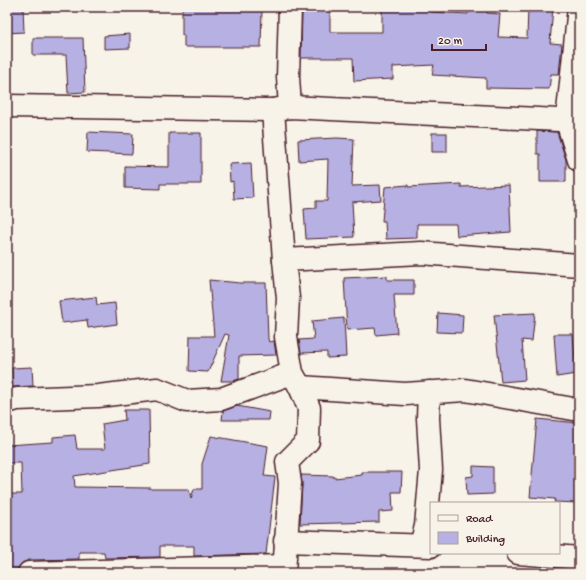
<svg xmlns="http://www.w3.org/2000/svg" width="586" height="580" viewBox="0 0 586 580" font-family="'Gochi Hand',sans-serif">
<rect width="100%" height="100%" fill="#f7f3e8"/>
<filter id="ink" filterUnits="userSpaceOnUse"><feTurbulence type="fractalNoise" baseFrequency=".025" numOctaves="2"/><feDisplacementMap in="SourceGraphic" scale="8" xChannelSelector="R" yChannelSelector="G"/><feConvolveMatrix kernelMatrix="1 2 1 2 8 2 1 2 1" color-interpolation-filters="sRGB"/></filter>
<g filter="url(#ink)">
<g fill="#b7b1e3" stroke="#4a1f2b">
<path d="M7 7H23L24 32 7 33Z"/>
<path d="M182 7 262 8 261 47H184V35H182Z"/>
<path d="M382 7H431L430 12 468 14V7H487V13L500 14 498 37 527 38 528 7H553L550 43 562 44 559 74H551L549 89 486 88V78L432 75 434 65 393 67V79L354 81 353 58H301L302 8H330V32H382Z"/>
<path d="M130 34V48L104 49V36Z"/>
<path d="M33 38H83L85 92 68 93 66 55H33Z"/>
<path d="M537 131 557 132 566 160V182H540V154H537Z"/>
<path d="M88 132 133 134 132 154 87 152Z"/>
<path d="M169 133H201V184H160V189L125 188V166L169 167Z"/>
<rect x="432" y="133" width="15" height="19"/>
<path d="M337 138 354 139 352 186 380 185 381 200 352 202 354 237 306 239 304 209 316 208V201H327L328 159 299 161 298 140Z"/>
<path d="M251 163 253 198 234 199 233 181 230 182 229 164Z"/>
<path d="M461 184V187L509 185 511 232 457 236 456 224H417V238L386 239 385 221H382L385 187 408 185V187Z"/>
<path d="M387 276V280H414V295H394L397 333 376 335 375 328 347 330 344 278Z"/>
<path d="M209 280 240 283H266L268 339 269 342 274 341 276 355 239 356V379L233 381H221L229 335 225 334 208 372 189 371 190 336H214Z"/>
<path d="M96 297 97 305 115 303 117 324 88 328 87 320 62 323 59 301Z"/>
<path d="M438 313 463 315 462 333 437 332Z"/>
<path d="M535 313 532 341 522 340 525 380 501 382 494 315Z"/>
<path d="M344 318 346 357 327 358V352L301 353 299 340 314 339 312 321Z"/>
<path d="M554 334H573L576 374 557 377Z"/>
<path d="M32 367 33 386 13 387 12 368Z"/>
<path d="M237 406 270 412 269 420H222L223 411Z"/>
<path d="M124 410H149L150 464 74 476 75 487 151 488V489H189L191 499 194 489H202V464L211 436 268 446 264 476 275 477 266 554 194 556V546H160V557L105 558 104 552H79V559L29 560 22 563 18 568H7V494H22L21 463H7V445L53 442V437L75 435 77 449H105L102 424 125 420Z"/>
<path d="M537 419 579 423 576 444H579V503L554 502 555 499 530 497Z"/>
<path d="M473 466 493 467V494L467 495 466 477 473 476Z"/>
<path d="M362 472H402L401 492H392L393 511 379 512V522L300 524 302 484 301 475 333 476 334 478 362 475Z"/>
</g>
<g fill="none" stroke-linecap="round" stroke-linejoin="round">
<defs>
<g id="minor">
<path d="M290 7 288 77 290 107"/>
<path d="M579 7 567 121 579 160"/>
<path d="M7 106 273 110 290 107 579 121"/>
<path d="M273 110 284 260 288 298 286 337 292 373 300 387 309 408 308 441 287 462 290 483 284 573"/>
<path d="M284 260 421 253 579 265"/>
<path d="M300 387 405 394 465 390 579 410"/>
<path d="M7 402 17 399 98 396 157 389 187 401 221 399 292 373"/>
<path d="M285 541 431 546"/>
<path d="M421 545 426 526 431 470 428 418 429 392"/>
<path d="M518 553 579 558"/>
<path d="M29 573 283 566"/>
</g>
</defs>
<use href="#minor" stroke="#4a1f2b" stroke-width="25"/>
<use href="#minor" stroke="#f7f3e8" stroke-width="22"/>
</g>
</g>
<rect width="586" height="580" fill="none" stroke="#f7f3e8" stroke-width="24"/>
<rect x="12" y="12" width="562" height="556" fill="none" stroke="#4a1f2b" stroke-width="1.5" filter="url(#ink)"/>
<rect x="430" y="502" width="130" height="52" fill="#f7f3e8" stroke="#b29e9c"/>
<rect x="438" y="515" width="20" height="6" fill="#f7f3e8" stroke="#b29e9c"/>
<text x="466" y="522" font-size="12" fill="#4a1f2b">Road</text>
<rect x="438" y="532" width="20" height="12" fill="#b7b1e3" stroke="#b29e9c"/>
<text x="466" y="542" font-size="12" fill="#4a1f2b">Building</text>
<path d="M432 44v6h54v-6" fill="none" stroke="#4a1f2b" stroke-width="2"/>
<text x="438" y="44" font-size="12" fill="#4a1f2b" stroke="#f7f3e8" stroke-width="3" paint-order="stroke">20 m</text>
</svg>
